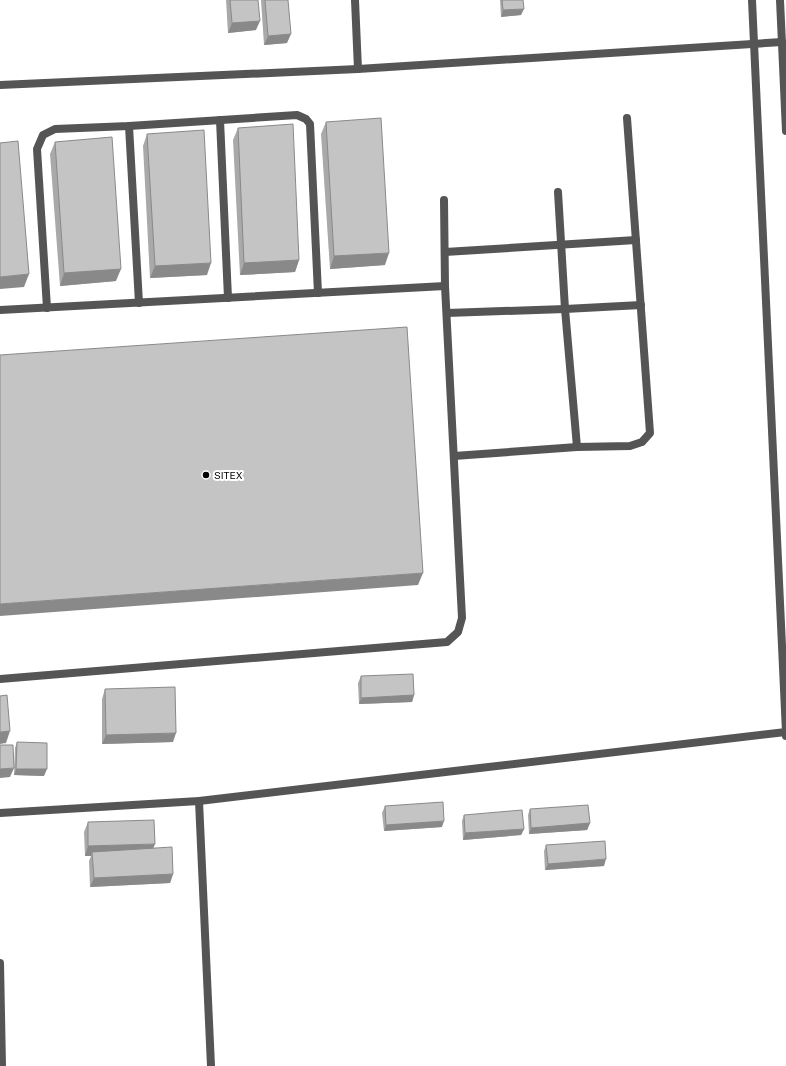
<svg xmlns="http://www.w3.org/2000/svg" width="786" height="1066" viewBox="0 0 786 1066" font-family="'Public Sans',sans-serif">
<rect width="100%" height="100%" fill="#fff"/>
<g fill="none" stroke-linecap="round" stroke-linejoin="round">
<g stroke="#555" stroke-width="8">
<path d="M220 120 228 298"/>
<path d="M129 126 139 303"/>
<path d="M558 192 565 309 577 447"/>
<path d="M445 252 636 240"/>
<path d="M47 308 37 149 43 135 55 129 129 126 297 115 306 119 310 124 318 293"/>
<path d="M0 310 445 286"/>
<path d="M447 313 565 309 641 305"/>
<path d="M454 456 577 447 630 446 642 442 650 433 627 118"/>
<path d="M0 679 447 642 458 632 462 618 445 286 444 200"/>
</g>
<g stroke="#555" stroke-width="8">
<path d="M355 0 358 69"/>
<path d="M780 0 786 131"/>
<path d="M0 85 358 69 782 42"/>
<path d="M199 801 211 1066"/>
<path d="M0 813 199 801 786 732 752 0"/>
<path d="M0 963 2 1066"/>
</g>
<path stroke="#555" stroke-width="8" d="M786 732V736"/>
</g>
<g fill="#a9a9a9">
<path d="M226 0H258L256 30 228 33Z"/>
<path d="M261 0H288L287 43 264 45Z"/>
<path d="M500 0H523L521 15 501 17Z"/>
<path d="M326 122 385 265 330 269 321 134Z"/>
<path d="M238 128 299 260 295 272 240 275 233 140Z"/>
<path d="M147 134 207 275 150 278 143 146Z"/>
<path d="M55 142 116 281 60 286 50 154Z"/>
<path d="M361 676 414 695 412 702 359 704 358 683Z"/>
<path d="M105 689 173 742 102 744V699Z"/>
<path d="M17 742 44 776 14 775 15 748Z"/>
<path d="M385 806 442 827 384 831 382 813Z"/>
<path d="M530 809 590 823 587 830 529 834 528 815Z"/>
<path d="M464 815 524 829 521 835 463 840 462 821Z"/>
<path d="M88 822 153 848 173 874 170 883 90 887 89 861 91 856H85L84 832Z"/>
<path d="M546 845 604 866 545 870 544 851Z"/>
</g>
<g fill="#898989">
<path d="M524 9 521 15 501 17 503 10Z"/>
<path d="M260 21 256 30 228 33 232 23Z"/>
<path d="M291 34 287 43 264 45 268 36Z"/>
<path d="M389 253 385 265 330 269 334 256Z"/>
<path d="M299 260 295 272 240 275 244 263Z"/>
<path d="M211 263 207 275 150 278 155 266Z"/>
<path d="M121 269 116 281 60 286 64 273Z"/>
<path d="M29 274 24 287 0 289V277Z"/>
<path d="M423 573 418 585 0 616V604Z"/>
<path d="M414 695 412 702 359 704 361 698Z"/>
<path d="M10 731 6 743 0 744V732Z"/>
<path d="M176 733 173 742 102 744 106 735Z"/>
<path d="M14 768 10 777 0 778V769Z"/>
<path d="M16 769H47L44 776 14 775Z"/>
<path d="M444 821 442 827 384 831 386 825Z"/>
<path d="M590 823 587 830 529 834 531 828Z"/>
<path d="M524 829 521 835 463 840 465 833Z"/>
<path d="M155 844 151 854 92 852 91 856H85L88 846Z"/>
<path d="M606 859 604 866 545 870 548 864Z"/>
<path d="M173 874 170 883 90 887 94 878Z"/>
</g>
<g fill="#c4c4c4" stroke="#898989">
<path d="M230 0H258L260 21 232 23Z"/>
<path d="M265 0H288L291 34 268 36Z"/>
<path d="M502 0H523L524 9 503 10Z"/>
<path d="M381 118 389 253 334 256 326 122Z"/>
<path d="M293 124 299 260 244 263 238 128Z"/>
<path d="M204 130 211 263 155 266 147 134Z"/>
<path d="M112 137 121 269 64 273 55 142Z"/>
<path d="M18 141 29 274 0 277V143Z"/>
<path d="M407 327 423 573 0 604V355Z"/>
<path d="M413 674 414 695 361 698V676Z"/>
<path d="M175 687 176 733 106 735 105 689Z"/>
<path d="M7 695 10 731 0 732V696Z"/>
<path d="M17 742 47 743V769H16Z"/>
<path d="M0 745H13L14 768 0 769Z"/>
<path d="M443 802 444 821 386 825 385 806Z"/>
<path d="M588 805 590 823 531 828 530 809Z"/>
<path d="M522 810 524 829 465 833 464 815Z"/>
<path d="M154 820 155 844 88 846V822Z"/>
<path d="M605 841 606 859 548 864 546 845Z"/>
<path d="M172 847 173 874 94 878 92 852Z"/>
</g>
<circle fill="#000" stroke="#fff" stroke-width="1.5" cx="206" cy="475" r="4"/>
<g text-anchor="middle" stroke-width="4" stroke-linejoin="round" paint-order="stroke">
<g font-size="10" fill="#000" stroke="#fff" text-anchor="start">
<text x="214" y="479">SITEX</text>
</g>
</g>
</svg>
